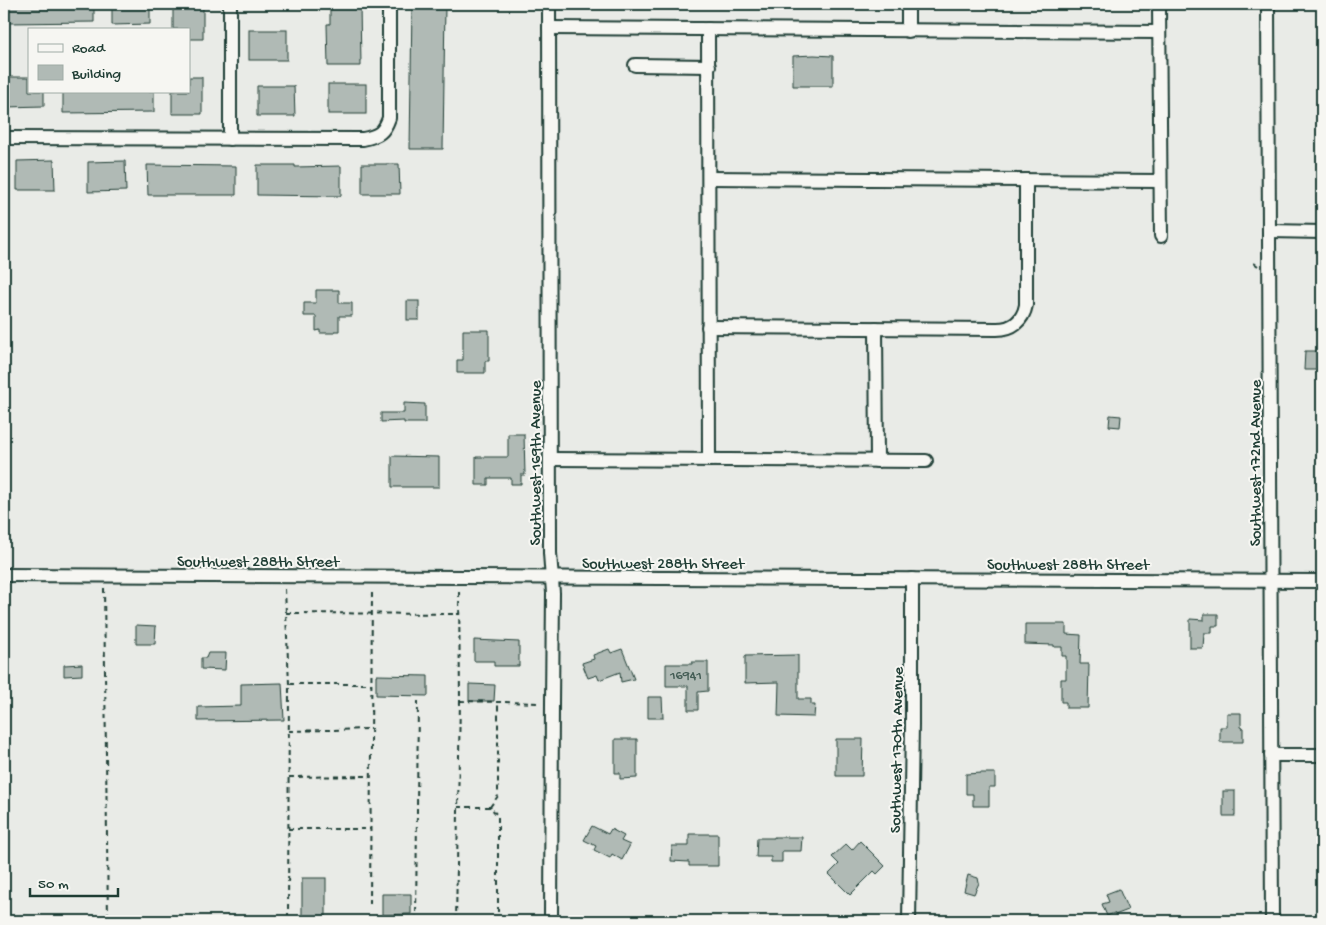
<svg xmlns="http://www.w3.org/2000/svg" width="1326" height="925" viewBox="0 0 1326 925" font-family="'Gochi Hand',sans-serif">
<rect width="100%" height="100%" fill="#e9ebe7"/>
<filter id="ink" filterUnits="userSpaceOnUse"><feTurbulence type="fractalNoise" baseFrequency=".02" numOctaves="2"/><feDisplacementMap in="SourceGraphic" scale="10" xChannelSelector="R" yChannelSelector="G"/><feConvolveMatrix kernelMatrix="1 2 1 2 8 2 1 2 1" color-interpolation-filters="sRGB"/></filter>
<g filter="url(#ink)">
<g fill="#b0bab5" stroke="#1f3d34">
<path d="M7 4H94V22L7 23Z"/>
<path d="M112 4H150V24L112 25Z"/>
<path d="M173 4H203V39H189V29H173Z"/>
<path d="M330 4H360L361 66H328L327 24H330Z"/>
<path d="M412 4H445L443 149H410Z"/>
<rect x="249" y="30" width="38" height="30"/>
<path d="M814 55 833 56V86H793V56Z"/>
<path d="M6 77H29V91H44V106L6 107Z"/>
<path d="M189 77H202V114H172V91H189Z"/>
<rect x="328" y="84" width="38" height="30"/>
<path d="M257 86H294L295 116H257Z"/>
<path d="M63 91H154V112L63 113Z"/>
<path d="M54 160 55 190H17V161Z"/>
<path d="M125 161 126 191 88 192V162Z"/>
<path d="M362 164H399L400 194H362Z"/>
<path d="M147 165 236 166V195H148Z"/>
<path d="M257 165H295V167L341 166V196L257 195Z"/>
<path d="M316 290H339V303H352V316H339V331H334V333H320V330L316 331V316H304V303H316Z"/>
<rect x="407" y="301" width="12" height="19"/>
<path d="M463 330H489V361H485V373H457V360H463Z"/>
<path d="M1305 351H1322V370H1304Z"/>
<path d="M404 403 425 404V423H404V421L381 422V413H404Z"/>
<path d="M1110 415 1121 416 1120 427 1109 426Z"/>
<path d="M508 434H524L525 475H521V484H511V478H488V485H476V457H508Z"/>
<path d="M392 456 439 457V487H392Z"/>
<path d="M1204 614H1218V626H1212V633H1204L1203 648H1190V619L1204 620Z"/>
<path d="M1025 624H1066V634L1081 635 1080 664H1089L1088 708H1066V702H1061V679H1066V656H1062V647H1054V645L1025 644Z"/>
<path d="M136 625 156 626 155 644H136Z"/>
<path d="M474 640 519 642V666H494V661H474Z"/>
<path d="M609 649 611 653 622 649 634 679 621 682 620 672 599 680 597 675 588 678 582 663 594 659 593 655Z"/>
<path d="M208 653H226L225 670 201 669V658H206Z"/>
<path d="M798 655V699H811V705H815L814 717 778 716 779 682 745 683V656Z"/>
<path d="M692 662H708V691L698 692V710H688V686H666V664H692Z"/>
<path d="M82 664V675L64 676V665Z"/>
<path d="M376 675 428 676V696L376 695Z"/>
<path d="M282 683 284 720 198 721V707L241 706V684Z"/>
<path d="M469 684 495 685 494 701H469Z"/>
<path d="M648 697H662L663 718H648Z"/>
<path d="M1227 713H1241V727L1243 728V742H1220V727H1227Z"/>
<path d="M615 739H637V778L620 779V773H615Z"/>
<path d="M836 739H863L862 776H836Z"/>
<path d="M982 773H995V787H989V806H973V794H966V774Z"/>
<rect x="1223" y="791" width="12" height="25"/>
<path d="M592 826 608 834 611 829 624 836 621 841 630 845 622 860 612 854 610 858 594 850 596 846 584 840Z"/>
<path d="M689 834H718V866H689V862L671 861 672 846H689Z"/>
<path d="M774 837H802L801 851H782V862H771V857H756L757 838H774Z"/>
<path d="M860 841 885 866 877 874 874 871 850 895 829 874 839 864 832 857 846 844 852 850Z"/>
<path d="M968 875 978 878 979 883 974 894 964 891Z"/>
<rect x="302" y="878" width="24" height="41"/>
<path d="M1119 889 1128 910 1115 915 1114 913 1107 916 1102 904 1109 902 1106 894Z"/>
<path d="M382 894H411V914L382 915Z"/>
</g>
<g fill="none" stroke-linecap="round" stroke-linejoin="round">
<defs>
<g id="minor">
<path d="M230 4V139"/>
<path d="M549 4 550 553 553 593 552 703 551 921"/>
<path d="M908 4V31"/>
<path d="M1159 4 1161 236"/>
<path d="M1268 4 1272 921"/>
<path d="M549 28 1159 32"/>
<path d="M708 29 709 460"/>
<path d="M635 65 709 66"/>
<path d="M4 138 363 139C379 136 384 132 389 118V4"/>
<path d="M709 178 1160 181"/>
<path d="M1270 231 1322 232"/>
<path d="M708 327 997 329C1012 329 1023 321 1026 305V180"/>
<path d="M876 328 877 461"/>
<path d="M550 459 926 461"/>
<path d="M4 575 1322 581"/>
<path d="M1271 755H1322"/>
<path d="M909 921 912 724V579"/>
</g>
</defs>
<use href="#minor" stroke="#1f3d34" stroke-width="16"/>
<g stroke="#1f3d34" stroke-width="2" stroke-dasharray="5 4" stroke-linecap="butt">
<path d="M1254 263 1258 266"/>
<path d="M104 588 108 921"/>
<path d="M285 589 289 684 288 921"/>
<path d="M286 613 459 614"/>
<path d="M289 684H371"/>
<path d="M460 701 540 703"/>
<path d="M289 731 371 729"/>
<path d="M289 777 371 776"/>
<path d="M458 807H490L498 816V921"/>
<path d="M490 807 498 796V702"/>
<path d="M288 829H370"/>
<path d="M370 904 372 589"/>
<path d="M357 921H376"/>
<path d="M416 921 418 701"/>
<path d="M456 921 460 701 459 589"/>
</g>
<use href="#minor" stroke="#f6f6f2" stroke-width="12"/>
</g>
</g>
<g text-anchor="middle" stroke-width="4" stroke-linejoin="round" paint-order="stroke">
<g font-size="14" fill="#435c54">
<text x="686" y="679">16941</text>
</g>
<g font-size="16" fill="#1f3d34" stroke="#f6f6f2">
<text transform="translate(534 463) rotate(-90)" y="6">Southwest 169th Avenue</text>
<text transform="translate(1254 463) rotate(-90)" y="6">Southwest 172nd Avenue</text>
<text x="258" y="566">Southwest 288th Street</text>
<text x="663" y="568">Southwest 288th Street</text>
<text x="1068" y="569">Southwest 288th Street</text>
<text transform="translate(895 750) rotate(-89)" y="6">Southwest 170th Avenue</text>
</g>
</g>
<rect width="1326" height="925" fill="none" stroke="#f6f6f2" stroke-width="20"/>
<rect x="10" y="10" width="1306" height="905" fill="none" stroke="#1f3d34" stroke-width="2" filter="url(#ink)"/>
<rect x="28" y="28" width="162" height="65" fill="#f6f6f2" stroke="#a0aca6"/>
<rect x="38" y="44" width="25" height="8" fill="#f6f6f2" stroke="#a0aca6"/>
<text x="72" y="52" font-size="15" fill="#1f3d34">Road</text>
<rect x="38" y="65" width="25" height="15" fill="#b0bab5" stroke="#a0aca6"/>
<text x="72" y="78" font-size="15" fill="#1f3d34">Building</text>
<path d="M30 888v8h88v-8" fill="none" stroke="#1f3d34" stroke-width="2.5"/>
<text x="38" y="888" font-size="15" fill="#1f3d34" stroke="#f6f6f2" stroke-width="4" paint-order="stroke">50 m</text>
</svg>
